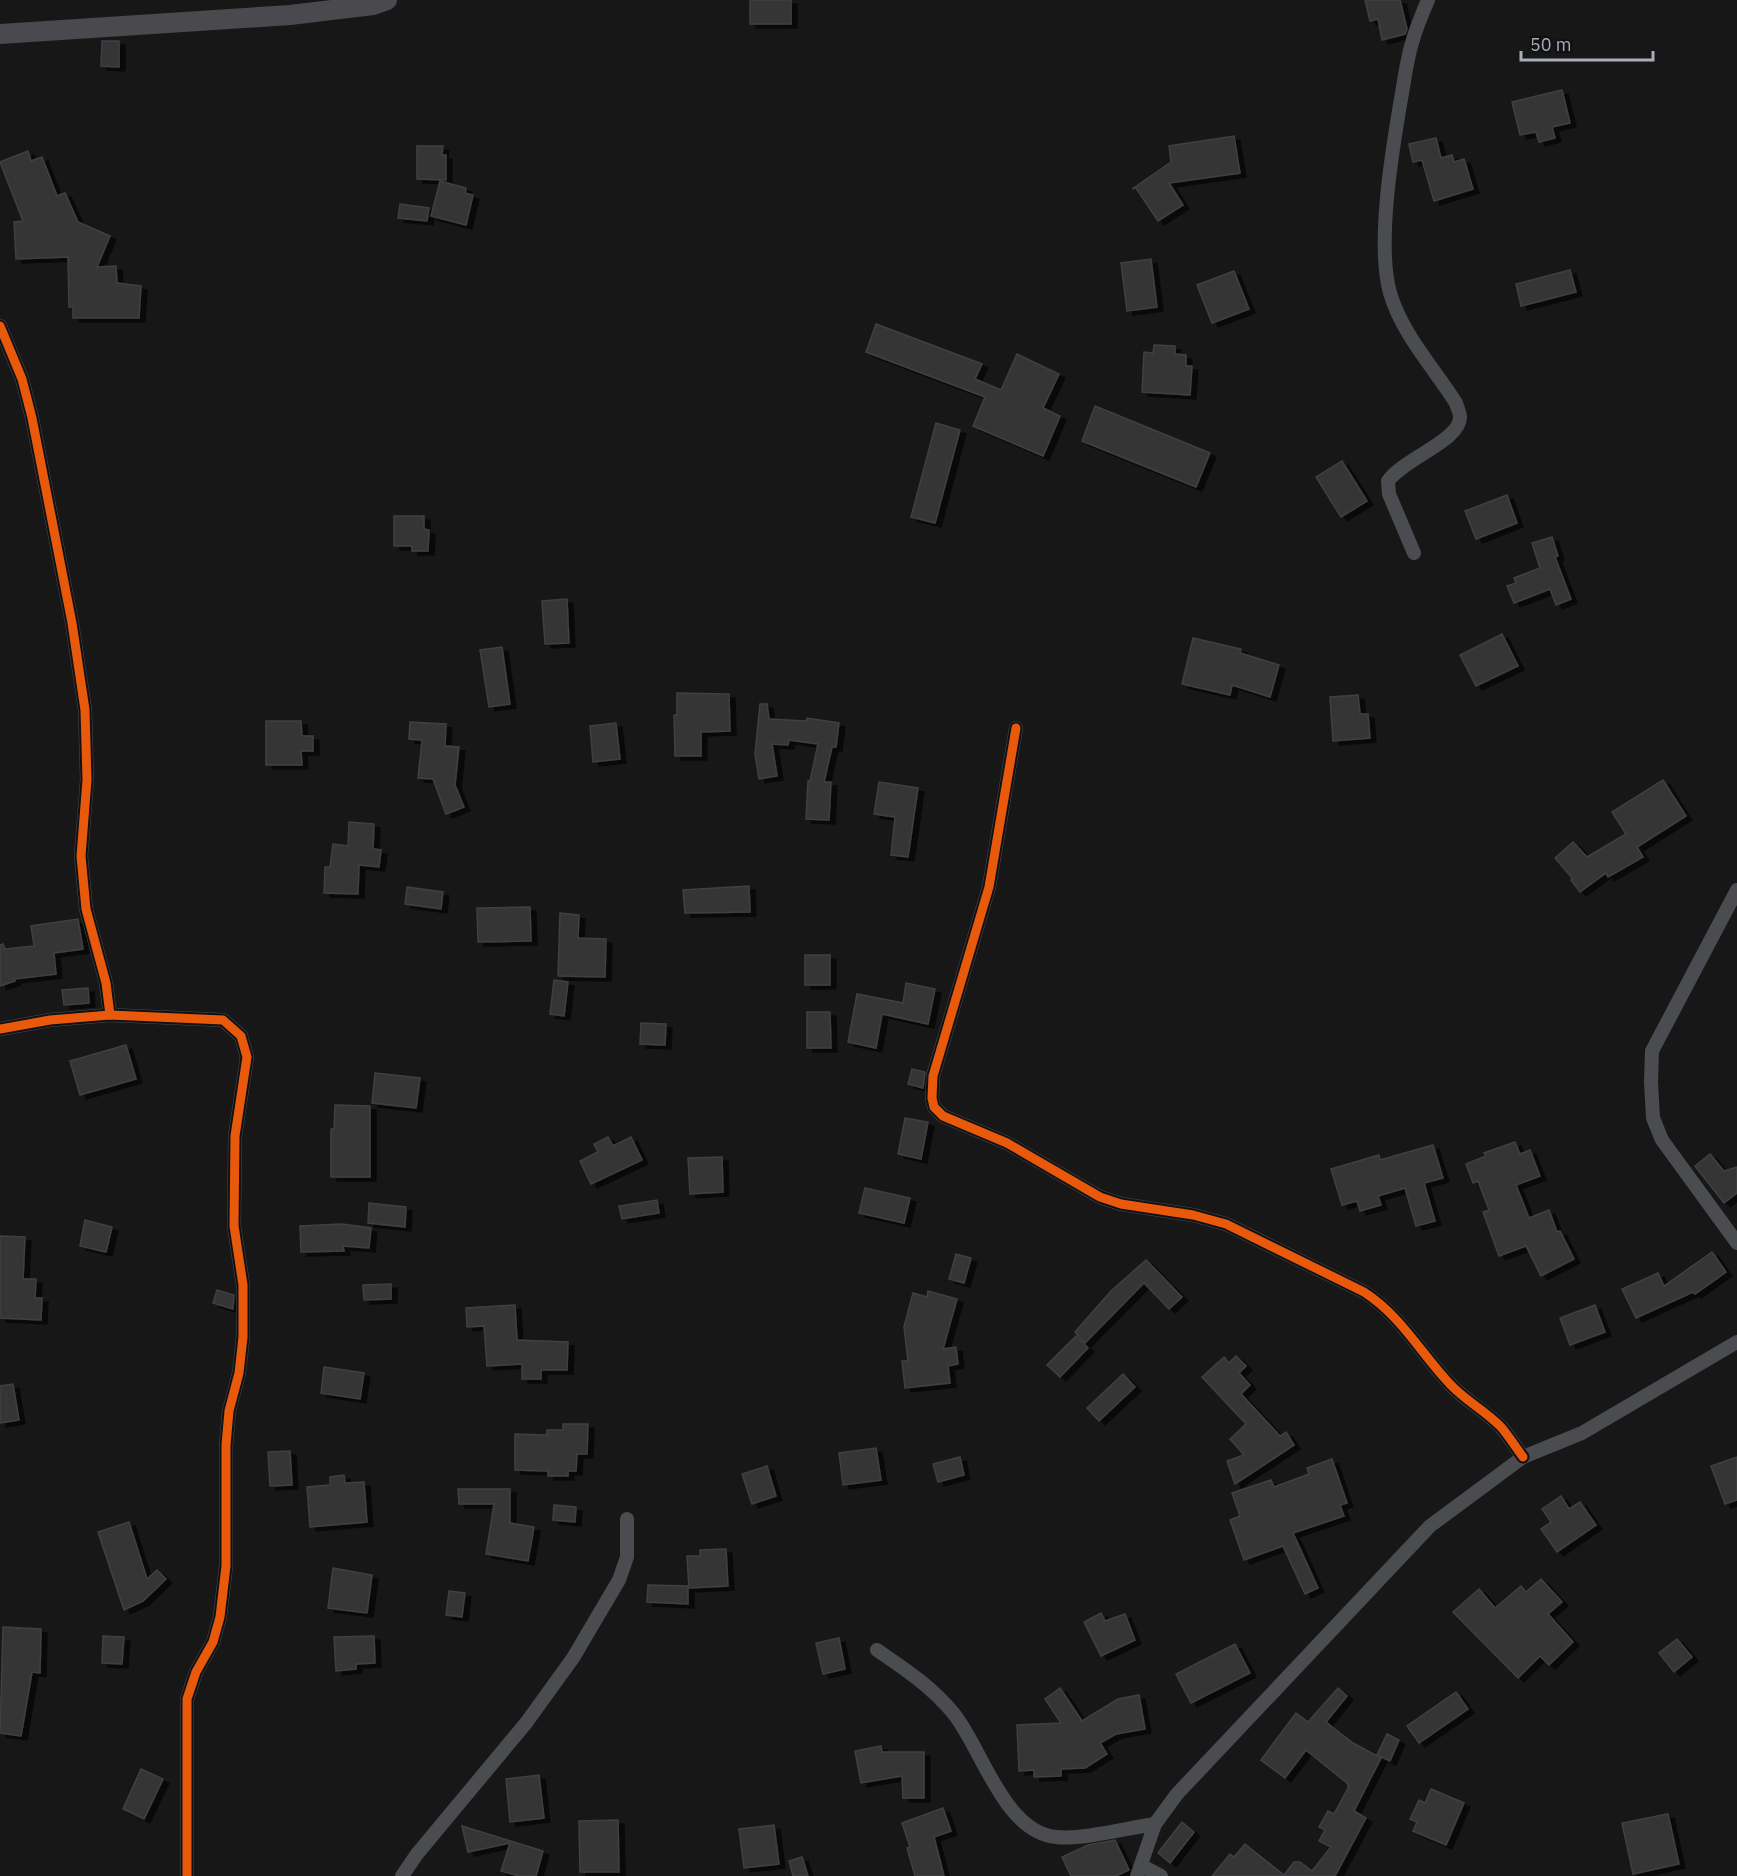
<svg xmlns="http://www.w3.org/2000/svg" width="1737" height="1876" viewBox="0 0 1737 1876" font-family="'IBM Plex Sans',sans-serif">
<defs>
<filter id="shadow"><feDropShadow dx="6" dy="4" stdDeviation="0" flood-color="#0009"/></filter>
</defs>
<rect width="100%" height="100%" fill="#171717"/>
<g fill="#353536" stroke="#3f4043" stroke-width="1.5" filter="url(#shadow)">
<rect x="750" y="0" width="41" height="24"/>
<path d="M1365 0H1400L1407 29 1405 34 1382 40 1378 19 1370 21Z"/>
<path d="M102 41H119V67L101 66Z"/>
<path d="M1562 90 1570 123 1552 127 1555 138 1539 142 1536 132 1520 135 1512 102Z"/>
<path d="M1234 136 1240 173 1169 183 1183 205 1158 221 1136 188 1132 189 1171 162 1169 146Z"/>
<path d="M1436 138 1441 158 1452 155 1454 162 1464 159 1473 189 1434 201 1422 160 1413 162 1409 144Z"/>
<path d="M417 146H443L442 155H446V180L417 179Z"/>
<path d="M28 151 31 161 42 157 57 196 65 193 78 222 110 236 97 267 116 266 117 283 141 286 139 318H73V307H69L68 257 16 259 14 222 23 221 0 162Z"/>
<path d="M440 181 466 188 465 193 473 195 466 225 431 216Z"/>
<path d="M400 204 429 208 427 221 398 218Z"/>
<path d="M1151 259 1157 307 1127 311 1121 263Z"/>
<path d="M1570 270 1576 292 1521 306 1516 284Z"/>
<path d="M1234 271 1249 309 1212 323 1197 285Z"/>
<path d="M876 324 982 364 975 379 1001 390 1017 354 1059 374 1043 408 1060 416 1043 456 973 426 985 397 866 352Z"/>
<path d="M1154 345 1175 346V354L1186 355V366H1192L1190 395 1142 392 1144 352 1153 353Z"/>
<path d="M1095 406 1210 453 1196 487 1082 441Z"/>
<path d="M936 423 960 430 935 523 911 517Z"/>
<path d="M1342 461 1367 501 1341 517 1316 477Z"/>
<path d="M1507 495 1517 523 1476 539 1465 511Z"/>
<path d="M394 516H424V529L429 530 428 551H412V546H394Z"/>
<path d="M1552 537 1558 556 1555 557 1571 599 1556 605 1550 589 1514 603 1507 586 1516 583 1514 578 1540 568 1532 543Z"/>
<path d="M567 599 569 643 545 644 542 601Z"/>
<path d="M1502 634 1518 666 1476 686 1460 655Z"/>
<path d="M1193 638 1241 649 1240 653 1279 665 1270 697 1232 685 1230 695 1182 684Z"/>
<path d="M502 647 510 704 489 707 480 650Z"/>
<path d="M677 693 729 694 730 731 701 732V756H675L674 715H677Z"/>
<path d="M1358 695 1360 714H1368L1370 738 1333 741 1330 697Z"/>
<path d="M760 704H767L769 719 806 721 807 718 839 723 836 747H832L824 782H831L829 820 806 819 808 781H810L818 744 789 740 788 745 772 744 777 776 759 779 755 754Z"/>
<path d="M266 721H301L302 736H313V751H301L302 765H266Z"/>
<path d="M410 722 446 724 445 746 459 747 455 785 464 807 446 814 433 779 418 778 422 740 409 739Z"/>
<path d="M616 723 620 759 593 762 590 726Z"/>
<path d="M1663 780 1686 816 1637 847 1643 857 1608 877 1606 873 1580 892 1571 880 1573 879 1555 858 1573 842 1587 857 1626 834 1612 812Z"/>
<path d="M879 782 918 788 908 857 891 855 895 817 874 814Z"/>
<path d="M349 822 374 824 373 849 381 850 379 867 359 865 358 894 324 893 325 867H330L333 844 348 846Z"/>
<path d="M749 886 750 912 685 913 683 890Z"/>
<path d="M407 887 443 892 441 909 405 904Z"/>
<path d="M530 907 531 941 478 942 477 908Z"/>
<path d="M560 913 579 915 578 938 606 939 605 977 558 976Z"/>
<path d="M78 919 83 949 54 953 56 974 14 979 15 981 0 986V945L3 944 5 949 34 946 31 926Z"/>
<rect x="805" y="955" width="25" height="30"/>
<path d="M554 980 568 982 564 1016 550 1014Z"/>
<path d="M906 983 935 989 928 1024 882 1014 876 1048 848 1042 857 994 903 1003Z"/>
<path d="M88 988 89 1003 64 1005 62 990Z"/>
<path d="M807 1012H830L831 1048H807Z"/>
<path d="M641 1023 666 1024 665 1045 640 1044Z"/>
<path d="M126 1045 136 1079 80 1095 70 1061Z"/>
<path d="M912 1069 925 1072 923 1088 908 1084Z"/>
<path d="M375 1073 420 1078 416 1108 372 1103Z"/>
<path d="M335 1105 370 1106V1177H331V1129H334Z"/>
<path d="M905 1118 928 1122 921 1159 898 1154Z"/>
<path d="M608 1137 613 1146 631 1137 642 1160 591 1184 580 1161 598 1152 594 1144Z"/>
<path d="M1515 1142 1520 1154 1530 1150 1540 1176 1516 1185 1529 1218 1549 1210 1557 1232 1560 1231 1574 1259 1541 1276 1526 1246 1499 1256 1483 1212 1489 1210 1478 1181 1473 1183 1466 1164 1486 1156 1484 1153Z"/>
<path d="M1433 1145 1443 1178 1424 1183 1435 1221 1416 1226 1405 1188 1378 1196 1381 1205 1360 1211 1357 1201 1342 1205 1331 1169 1379 1155 1380 1160Z"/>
<path d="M1710 1154 1724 1171 1737 1167V1193L1724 1203 1695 1166Z"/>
<path d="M722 1157 723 1192 690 1194 688 1158Z"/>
<path d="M865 1188 910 1198 904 1223 859 1213Z"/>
<path d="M657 1200 659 1213 622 1219 619 1206Z"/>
<path d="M369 1203 406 1207 405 1227 368 1223Z"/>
<path d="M85 1220 112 1227 106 1252 80 1246Z"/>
<path d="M342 1224 371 1228 369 1248 343 1246 344 1251 301 1252 300 1226Z"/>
<path d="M0 1236 25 1237 23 1279H36L35 1298H42L41 1320 0 1318Z"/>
<path d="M1712 1252 1726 1272 1695 1294 1693 1292 1636 1318 1622 1289 1658 1273 1664 1286Z"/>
<path d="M956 1254 971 1258 964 1283 949 1279Z"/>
<path d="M1146 1260 1182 1297 1169 1309 1144 1283 1085 1343 1075 1332 1111 1291Z"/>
<path d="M391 1284V1299L364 1300 363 1285Z"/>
<path d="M217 1290 234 1295 233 1309 213 1303Z"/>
<path d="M928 1291 957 1299 943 1349 956 1347 958 1364 948 1366 950 1383 905 1388 902 1361H908L904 1327 913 1293 927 1297Z"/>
<path d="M515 1305 517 1340 568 1342 567 1370H541V1379H522V1364L487 1366 484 1326 467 1327 466 1308Z"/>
<path d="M1595 1305 1605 1332 1570 1345 1560 1318Z"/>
<path d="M1076 1336 1088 1348 1060 1377 1047 1365Z"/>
<path d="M1236 1356 1246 1366 1239 1373 1250 1385 1241 1394 1280 1436 1286 1432 1294 1445 1235 1484 1227 1461 1244 1455 1230 1439 1246 1424 1202 1377 1224 1357 1229 1363Z"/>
<path d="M324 1367 364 1373 360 1399 321 1393Z"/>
<path d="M1123 1374 1135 1387 1099 1421 1087 1408Z"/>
<path d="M13 1384 19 1420 0 1423V1386Z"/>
<path d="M563 1424H588L587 1454H577L576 1471H568V1476H548V1471L515 1470V1434L547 1435V1430H563Z"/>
<path d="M876 1448 881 1480 843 1485 839 1453Z"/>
<path d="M290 1451 292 1485 270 1486 268 1452Z"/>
<path d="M960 1457 964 1475 938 1482 933 1464Z"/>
<path d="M1737 1457V1500L1725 1504 1711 1466Z"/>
<path d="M1332 1459 1347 1503 1340 1505 1344 1516 1293 1533 1318 1588 1305 1594 1283 1546 1244 1560 1230 1520 1240 1516 1232 1493 1271 1480 1274 1487 1309 1474 1307 1468Z"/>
<path d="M767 1466 776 1496 752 1504 742 1474Z"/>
<path d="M344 1475 345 1483 364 1482 367 1522 310 1527 307 1487 330 1485V1477Z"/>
<path d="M458 1489H510V1523L534 1527 528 1561 486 1554 494 1504H459Z"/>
<path d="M1561 1496 1569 1509 1580 1502 1596 1525 1557 1552 1541 1529 1551 1522 1542 1509Z"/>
<path d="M554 1505 576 1507 575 1522 553 1520Z"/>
<path d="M129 1522 147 1579 157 1570 166 1579 143 1601 124 1610 98 1532Z"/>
<path d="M726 1549 728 1586 689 1588 687 1556H700V1550Z"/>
<path d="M333 1568 372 1575 367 1613 328 1608Z"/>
<path d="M1541 1579 1562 1602 1548 1614 1573 1642 1549 1665 1540 1656 1518 1678 1453 1612 1479 1589 1495 1608 1521 1586 1526 1592Z"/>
<path d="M648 1585 688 1586V1604L647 1602Z"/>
<path d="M449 1591 465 1593 462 1617 446 1615Z"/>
<path d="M1101 1613 1105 1621 1125 1614 1135 1640 1101 1656 1084 1622Z"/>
<path d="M3 1627 41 1629 40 1673 32 1672 21 1736 0 1733Z"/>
<path d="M103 1636 124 1637 122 1664 102 1663Z"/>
<path d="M374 1636 375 1663 356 1664V1669L336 1671 334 1637Z"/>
<path d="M839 1638 845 1669 823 1674 816 1643Z"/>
<path d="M1677 1639 1692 1657 1674 1672 1659 1653Z"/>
<path d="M1235 1644 1250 1673 1191 1703 1176 1674Z"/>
<path d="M1060 1688 1082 1721 1118 1699 1139 1695 1145 1729 1116 1734 1100 1743 1107 1754 1085 1768 1061 1769V1776L1034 1777V1770L1019 1771 1017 1725 1061 1723 1045 1699Z"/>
<path d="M1338 1688 1347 1696 1326 1722 1353 1743 1381 1758 1354 1811 1366 1818 1335 1876H1212L1230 1854 1234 1857 1245 1844 1284 1875 1294 1862H1300L1312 1871 1331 1847 1319 1841 1325 1830 1319 1827 1328 1811 1334 1814 1348 1788V1784L1306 1750 1285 1778 1261 1760 1296 1713 1308 1722Z"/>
<path d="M1456 1692 1468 1709 1419 1743 1407 1726Z"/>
<path d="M1387 1734 1399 1740 1390 1761 1377 1755Z"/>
<path d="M881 1746 882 1752H924V1798H903L902 1776 861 1783 855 1751Z"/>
<path d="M141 1769 163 1779 144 1819 123 1809Z"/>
<path d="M539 1775 544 1818 510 1822 506 1779Z"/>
<path d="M1431 1789 1464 1803 1446 1845 1413 1831 1417 1822 1410 1819 1419 1800 1425 1803Z"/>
<path d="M943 1808 951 1831 934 1837 944 1876H915L907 1848 910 1847 902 1823Z"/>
<path d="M1668 1814 1679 1864 1633 1874 1622 1823Z"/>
<path d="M618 1820 619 1872H580L579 1821Z"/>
<path d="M1182 1822 1194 1832 1170 1863 1158 1853Z"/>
<path d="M774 1825 779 1864 744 1868 739 1829Z"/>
<path d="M462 1826 543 1851 536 1876H519L501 1871 510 1843 468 1852Z"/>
<path d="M1115 1840 1129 1870 1116 1876H1071L1062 1857 1088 1845Z"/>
<path d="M802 1857 808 1876H793L789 1861Z"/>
</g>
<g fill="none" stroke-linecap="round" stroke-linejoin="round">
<g stroke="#4b4c50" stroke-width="14">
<path d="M0 326 22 379 32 418 72 623 85 710 87 780 81 856 86 909 106 983 110 1015"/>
<path d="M1414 553 1389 494 1388 481C1403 459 1461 440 1460 417 1460 413 1457 407 1456 403 1434 368 1402 334 1390 293 1376 243 1393 145 1402 93 1405 76 1407 59 1412 43 1416 28 1422 14 1428 0"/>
<path d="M1016 728 989 887 933 1076 932 1098 934 1107 943 1116 1007 1143 1100 1197 1121 1204 1193 1215 1226 1224 1364 1292C1401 1316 1420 1352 1449 1383 1464 1400 1486 1411 1501 1427 1509 1436 1516 1448 1523 1457"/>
<path d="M1737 890 1652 1051 1651 1082 1653 1118 1662 1140 1737 1243"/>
<path d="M0 1029 50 1020 110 1015 223 1020 241 1036 247 1057 235 1136 234 1226 243 1285V1337L239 1373 229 1411 226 1445V1566L220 1617 213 1642 196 1672 187 1699V1876"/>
<path d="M877 1650C905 1669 932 1687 954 1714 982 1749 1004 1832 1056 1837 1082 1840 1128 1828 1155 1824"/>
<path d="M1142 1866 1161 1876"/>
<path d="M402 1876 417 1854 526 1723 573 1658 619 1580 627 1557V1519"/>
<path d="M1137 1876 1155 1824 1177 1794 1430 1526 1523 1457 1582 1433 1737 1342"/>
</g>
<path stroke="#4a4a4e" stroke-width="20" d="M0 34 290 15 373 5 387 0"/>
<defs>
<g id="cycleway">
<path d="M0 326 22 379 32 418 72 623 85 710 87 780 81 856 86 909 106 983 110 1015"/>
<path d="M1016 728 989 887 933 1076 932 1098 934 1107 943 1116 1007 1143 1100 1197 1121 1204 1193 1215 1226 1224 1364 1292C1401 1316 1420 1352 1449 1383 1464 1400 1486 1411 1501 1427 1509 1436 1516 1448 1523 1457"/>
<path d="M0 1029 50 1020 110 1015 223 1020 241 1036 247 1057 235 1136 234 1226 243 1285V1337L239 1373 229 1411 226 1445V1566L220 1617 213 1642 196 1672 187 1699V1876"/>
</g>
</defs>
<use href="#cycleway" stroke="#111113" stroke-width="13"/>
<use href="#cycleway" stroke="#e8590c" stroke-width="9"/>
</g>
<path d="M1521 51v9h132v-9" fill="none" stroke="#a8adb8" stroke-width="3"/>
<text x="1530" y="51" font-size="18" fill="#a8adb8" stroke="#111113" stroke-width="4.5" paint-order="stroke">50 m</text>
</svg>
